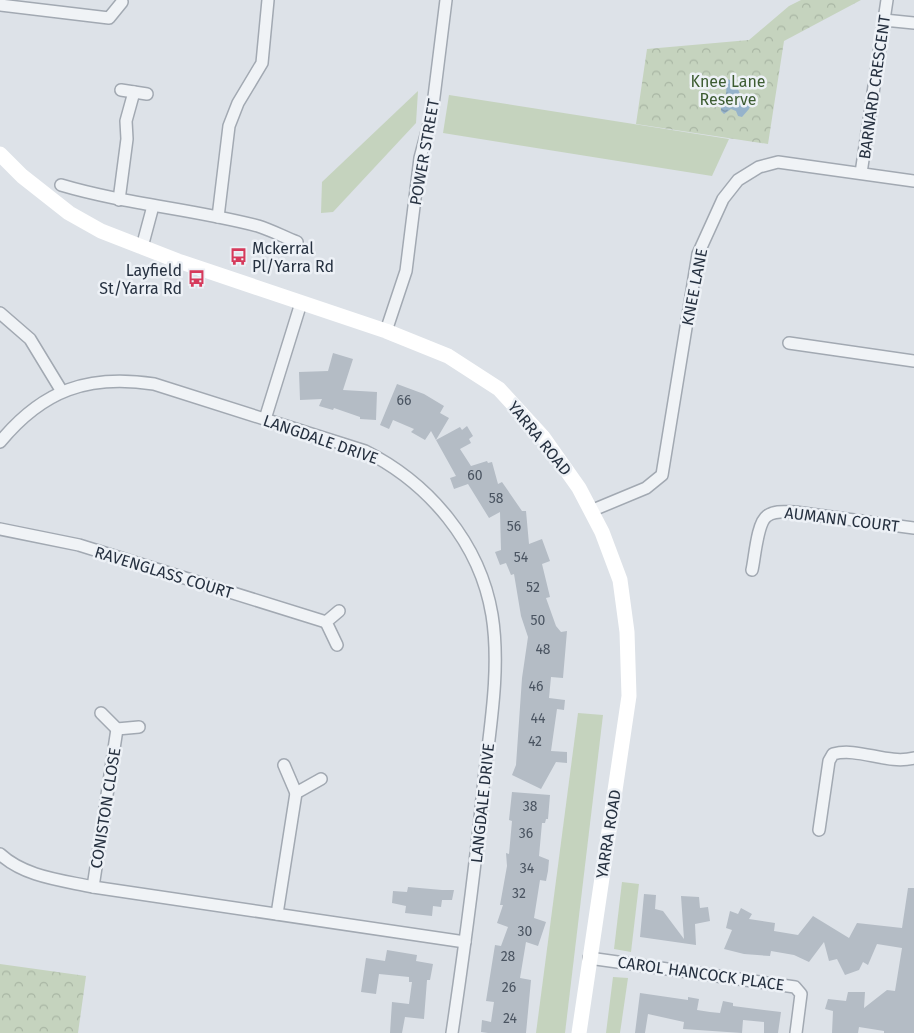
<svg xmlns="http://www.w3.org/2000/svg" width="914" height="1033" viewBox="0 0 914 1033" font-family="'Fira Sans',sans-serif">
<defs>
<pattern id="forest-crowns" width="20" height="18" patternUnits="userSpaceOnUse" patternTransform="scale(1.25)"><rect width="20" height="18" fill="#c5d3be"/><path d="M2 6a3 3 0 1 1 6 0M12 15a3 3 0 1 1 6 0" fill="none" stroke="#a9b6a4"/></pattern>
<pattern id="water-ripples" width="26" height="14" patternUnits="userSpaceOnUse" patternTransform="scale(1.25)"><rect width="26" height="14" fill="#96b3cb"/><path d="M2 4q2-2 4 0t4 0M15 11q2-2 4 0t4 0" fill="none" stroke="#7a92a6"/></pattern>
</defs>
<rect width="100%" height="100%" fill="#dde2e8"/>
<g fill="#c5d3be">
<path d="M418 91 416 123 333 212 321 213 322 182Z"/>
<path d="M449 95 729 139 712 176 443 133Z"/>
<path d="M578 713 603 715 565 1033H536Z"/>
<path d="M622 882 639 884 631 952 614 949Z"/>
<path d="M613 977 628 978 620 1033H606Z"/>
</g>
<g fill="url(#forest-crowns)">
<path d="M801 0H861L784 41 768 144 636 124 647 49 749 40 789 6Z"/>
<path d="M0 964 86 976 78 1033H0Z"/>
</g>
<path fill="url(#water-ripples)" d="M727 79 735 82 740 94 752 101 749 109 742 117 738 116 736 111 731 109 724 114 721 111V100L726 95Z"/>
<g fill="#b4bcc5">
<path d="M333 353 353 359 343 390 377 392 376 420 360 419V417L334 408 333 410 319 406 322 399 300 400 299 372 328 371Z"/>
<path d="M397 384 424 394 444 406 440 413 449 418 436 440 431 431 425 440 411 432 414 429 393 420 389 429 380 425Z"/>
<path d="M467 426 473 436 469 439 471 443 460 449 471 466 487 461 488 463 492 462 498 484 502 482 522 511H526L529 544 542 539 550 561 542 564 550 597 546 598 556 626 561 632 567 631 563 678 551 677 549 698 565 700 564 710 557 709 551 751 567 752V763L556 762 541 789 512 775 516 765 522 678 528 637 521 616 514 574 511 575 506 563 500 565 495 552 501 550 500 512 489 518 468 484 454 489 450 478 456 476 436 440 460 427 462 430Z"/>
<path d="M512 792 550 795 548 819H546L545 823H542L539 856 549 860 548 871 546 881 540 880 534 918 546 922 538 946 526 942 520 978 531 980 526 1033H488L481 1032 482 1020 491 1022 494 1002 486 1001 495 945 501 946 508 927 497 923 503 905H500L507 866 506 853 509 854 512 821 509 820Z"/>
<path d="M408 887 442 890H454L452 900H442L441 907 433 906 432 916 405 913 406 906 392 903 393 891 407 892Z"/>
<path d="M908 888H914V1033H884V1031L859 1027 858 1033H832L833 1011 825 1009 828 999 846 1001 848 992H865L864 1008 887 990 895 991 902 948 877 944 868 965 863 962 859 970 845 975 837 959 829 961 824 942 809 962 794 955 771 951 770 956 744 954 724 949 732 930 726 928 730 911 738 914 741 908 752 914 749 919 775 923 774 931 798 935 813 916 849 938 857 923 902 928Z"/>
<path d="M644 894 656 895 655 909 663 911 684 939 681 896 699 897 700 908 708 907 710 921 695 924 696 945 640 937Z"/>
<path d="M387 950 417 955 416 961 433 964 430 980H427L424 1019 405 1017 402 1033H390L392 1002 409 1004 412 982H409V977L379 974 376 994 361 992 366 958 385 961Z"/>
<path d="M640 993 688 1000V997L699 999 697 1010 710 1012 720 1013 723 1001 733 1003V1006L781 1012 778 1033H764V1022L743 1020 742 1033 683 1029 684 1022 648 1014 645 1033H635Z"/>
</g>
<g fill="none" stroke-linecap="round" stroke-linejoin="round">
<defs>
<g id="street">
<path d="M0 5 109 18 122 2"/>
<path d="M884 20 914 23"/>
<path d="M121 90 147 94"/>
<path d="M861 173 887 0"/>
<path d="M61 185C125 204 193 209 258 226 271 230 284 237 297 242"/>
<path d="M119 200 127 139 126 121 134 92"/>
<path d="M218 217 229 126 238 103 262 63 268 0"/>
<path d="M142 247 153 206"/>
<path d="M0 313 30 339 61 390"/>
<path d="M386 331 406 271 420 158 432 113 446 0"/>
<path d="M789 343 914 361"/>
<path d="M265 419 301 303"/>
<path d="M0 442C43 390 88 374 154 384L365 451C429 483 480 543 492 615 501 671 489 733 483 789 475 871 464 952 452 1033"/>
<path d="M593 510 646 488 662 475 698 254 723 199 738 180 759 167 778 162 914 181"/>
<path d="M0 529 79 545 326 622"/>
<path d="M752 570C755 557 757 523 767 516 775 510 786 512 795 512L914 528"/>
<path d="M337 645 326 622 339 611"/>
<path d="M101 713 117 729 139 727"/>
<path d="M284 765 296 793 321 779"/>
<path d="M819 830 829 761 833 754C859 747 887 765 914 758"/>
<path d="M0 854C25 877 61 880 93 887L465 942"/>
<path d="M93 887 117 729"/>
<path d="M277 914 296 793"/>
<path d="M589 958 795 987 801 994 796 1033"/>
</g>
</defs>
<use href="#street" stroke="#a2a9b2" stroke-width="14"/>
<use href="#street" stroke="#f0f3f6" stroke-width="11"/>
<path stroke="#fff" stroke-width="15" d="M0 154 22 176 69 213 101 231 178 261 386 331 448 356 499 389 543 437 579 488 602 532 620 580 627 632 629 696 579 1033"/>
</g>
<defs>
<symbol id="bus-bare" viewBox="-9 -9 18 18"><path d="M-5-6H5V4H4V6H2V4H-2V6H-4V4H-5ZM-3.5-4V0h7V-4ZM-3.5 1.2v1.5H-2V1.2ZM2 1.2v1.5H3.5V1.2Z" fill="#d63a5b" stroke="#edf1f6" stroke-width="2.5" paint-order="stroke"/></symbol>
</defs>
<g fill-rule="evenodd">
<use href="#bus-bare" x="226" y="244" width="25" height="25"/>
<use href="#bus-bare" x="184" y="266" width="25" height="25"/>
</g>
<g text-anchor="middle" stroke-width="5" stroke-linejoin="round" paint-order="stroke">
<g font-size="14" fill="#4a5461">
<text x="404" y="405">66</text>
<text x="475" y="480">60</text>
<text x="496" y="503">58</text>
<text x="514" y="531">56</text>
<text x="521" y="562">54</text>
<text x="533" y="592">52</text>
<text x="538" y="625">50</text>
<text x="543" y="654">48</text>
<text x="536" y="691">46</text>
<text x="538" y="723">44</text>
<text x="535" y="746">42</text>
<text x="530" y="811">38</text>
<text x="526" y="838">36</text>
<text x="527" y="873">34</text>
<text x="519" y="898">32</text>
<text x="525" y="936">30</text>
<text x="508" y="961">28</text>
<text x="509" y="992">26</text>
<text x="510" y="1023">24</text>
</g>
<g font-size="16" fill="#3d5c32" stroke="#edf1f6">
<text x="728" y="87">Knee Lane<tspan x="728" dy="18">Reserve</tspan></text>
</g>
<g font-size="16" fill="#263140" stroke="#edf1f6">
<text transform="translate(874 87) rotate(-82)" y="6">BARNARD CRESCENT</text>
<text transform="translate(424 152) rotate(-80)" y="6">POWER STREET</text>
<text transform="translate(694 287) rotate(-79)" y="6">KNEE LANE</text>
<text transform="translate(540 438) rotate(51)" y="6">YARRA ROAD</text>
<text transform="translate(321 439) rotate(19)" y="6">LANGDALE DRIVE</text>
<text transform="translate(842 519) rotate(7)" y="6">AUMANN COURT</text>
<text transform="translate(164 572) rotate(17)" y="6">RAVENGLASS COURT</text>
<text transform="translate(482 803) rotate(-84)" y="6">LANGDALE DRIVE</text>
<text transform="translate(105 808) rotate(-81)" y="6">CONISTON CLOSE</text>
<text transform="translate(608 834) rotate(-81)" y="6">YARRA ROAD</text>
<text transform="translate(701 973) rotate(8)" y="6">CAROL HANCOCK PLACE</text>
</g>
<g font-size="16" fill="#263140" stroke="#edf1f6" text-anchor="start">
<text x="252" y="254">Mckerral<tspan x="252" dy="18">Pl/Yarra Rd</tspan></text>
<text x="182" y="276" text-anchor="end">Layfield<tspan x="182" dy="18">St/Yarra Rd</tspan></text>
</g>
</g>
</svg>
